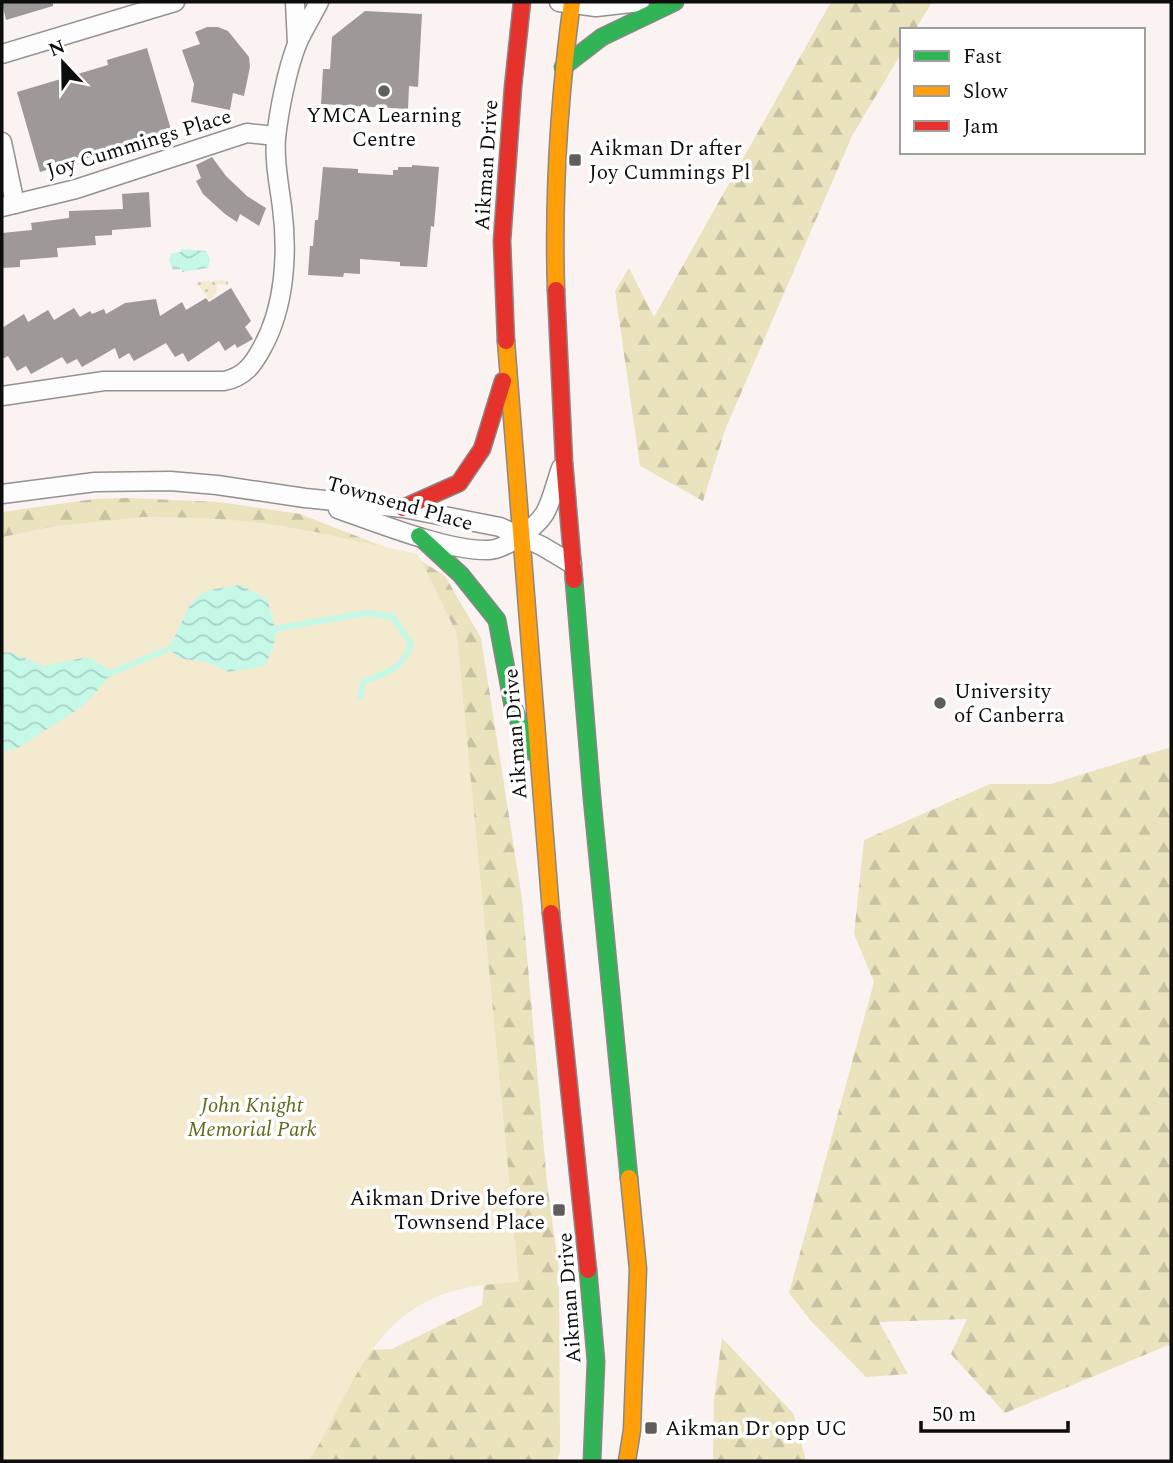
<svg xmlns="http://www.w3.org/2000/svg" width="1173" height="1463" viewBox="0 0 1173 1463" font-family="Spectral,serif">
<defs>
<pattern id="grass-dots" width="8" height="8" patternUnits="userSpaceOnUse" patternTransform="scale(1.75)"><rect width="8" height="8" fill="#f3ead0"/><path d="M2 2h.1M6 6h.1" fill="none" stroke="#cfc8b1" stroke-width="1.8" stroke-linecap="round"/></pattern>
<pattern id="forest-firs" width="22" height="20" patternUnits="userSpaceOnUse" patternTransform="scale(1.75)"><rect width="22" height="20" fill="#ebe2be"/><path d="M5 1l3.5 6h-7zM16 11l3.5 6h-7z" fill="#c8c1a2"/></pattern>
<pattern id="water-waves" width="16" height="10" patternUnits="userSpaceOnUse" patternTransform="scale(1.75)"><rect width="16" height="10" fill="#c6f8e8"/><path d="M0 5q4-4 8 0t8 0" fill="none" stroke="#a9d3c6"/></pattern>
</defs>
<rect width="100%" height="100%" fill="#fbf3f2"/>
<path fill="url(#grass-dots)" d="M223 280 229 282 227 285 217 284 216 294 209 300 199 286H196L197 282Z"/>
<g fill="url(#forest-firs)">
<path d="M831 2H932L915 30H902V52L852 136 725 430 703 501 640 466 615 291 629 268 654 317Z"/>
<path d="M127 498 220 502 300 514 423 562 445 576 481 638 522 899 547 1183 559 1270 560 1452 557 1461H285L321 1352 392 1349 482 1305 485 1270 2 1315V512L94 499Z"/>
<path d="M1171 747V1344L1005 1413 951 1354 967 1319 879 1322 908 1374 866 1377 811 1321 789 1293 874 982 854 934 864 840 990 784H1051Z"/>
<path d="M722 1338 793 1413 806 1461H713L714 1399Z"/>
</g>
<path fill="#f3ead0" d="M143 517C180 517 218 518 255 522 310 529 364 543 418 554L457 634 519 1282C496 1284 472 1285 450 1292 367 1318 351 1396 309 1461H2V537L56 526Z"/>
<g fill="url(#water-waves)">
<path d="M181 249 206 251 210 259 208 268 182 272V269L173 270 169 260 172 253 181 252Z"/>
<path d="M240 585 267 599C276 630 281 636 264 666L229 672 206 662 178 658 169 648 190 605 197 597 209 590Z"/>
<path d="M2 652 13 653 43 666 88 657 114 672 83 706 18 748 2 752V724L4 722Z"/>
</g>
<g fill="none" stroke-linecap="round" stroke-linejoin="round">
<g stroke="#c6f8e8" stroke-width="6">
<path d="M268 630 367 613 393 617 411 644C401 671 387 672 363 682L360 697"/>
<path d="M108 674 176 646"/>
</g>
</g>
<g fill="#9e9898">
<path d="M2 2H53V6L6 20Z"/>
<path d="M365 11 422 14 418 87 409 86 408 109 321 104 323 69H330L332 37Z"/>
<path d="M207 27H218L228 31 249 57 250 67 244 96 233 93 230 110 191 102 194 84 182 50 200 44 195 32Z"/>
<path d="M147 48 172 133 40 172 17 92 108 65 107 60Z"/>
<path d="M212 157 226 176 247 196 266 208 259 226 240 214 237 222 225 214 203 194 196 181 201 178 196 165Z"/>
<path d="M412 165 439 167 434 227 431 226 427 267 400 266V262L360 259V274L344 273 343 277 308 275 310 246H313L315 220H318L323 167 358 169V173L393 175V170H398V167H412Z"/>
<path d="M149 192 151 227 112 230V235L95 236 96 245 57 248 58 257 20 260V267L2 268V233L32 230 31 223 69 218V211L123 209 122 194Z"/>
<path d="M231 288 251 321 245 327 253 339 237 348 235 344 225 351 219 341 188 362 183 353 175 357 166 343 134 361 129 353 119 359 115 348 82 367 77 359 67 364 62 357 31 374 26 366 17 371 8 356 2 359V328L24 314 28 322 48 310 54 320 74 308 80 317 90 311 92 314 104 309 106 314 125 303 156 299 160 316 182 302 186 310 206 298 209 302Z"/>
</g>
<g fill="none" stroke-linecap="round" stroke-linejoin="round">
<defs>
<g id="street">
<path d="M295 2 297 44"/>
<path d="M559 2 596 7 640 2"/>
<path d="M2 54 175 2"/>
<path d="M2 142 15 204"/>
<path d="M2 207 76 189 247 133 276 136"/>
<path d="M2 396 104 381H224C244 377 253 365 262 348 285 307 288 253 282 207 279 184 274 161 276 138 279 110 287 70 297 44 303 30 312 16 319 2"/>
<path d="M2 494 95 482 170 481 217 485 305 498 403 508 500 527 542 546 572 564"/>
<path d="M338 509C378 523 447 551 488 550 504 550 536 528 545 513 552 500 556 482 561 468"/>
</g>
<g id="fast">
<path d="M563 67 602 37 675 2"/>
<path d="M419 536 461 575 497 620 513 706 530 751"/>
<path d="M574 580 592 798 629 1178"/>
<path d="M588 1270 596 1361 592 1461"/>
</g>
<g id="slow">
<path d="M556 290C553 193 559 98 572 2"/>
<path d="M506 341 551 913"/>
<path d="M627 1461 632 1430 638 1269 629 1178"/>
</g>
<g id="jam">
<path d="M556 290 564 461 574 580"/>
<path d="M506 341 502 241 513 87 522 2"/>
<path d="M403 508 459 483 482 449 503 381"/>
<path d="M551 913 588 1270"/>
</g>
</defs>
<use href="#street" stroke="#949190" stroke-width="21"/>
<use href="#fast" stroke="#8b8787" stroke-width="19"/>
<use href="#slow" stroke="#8b8787" stroke-width="19"/>
<use href="#jam" stroke="#8b8787" stroke-width="19"/>
<use href="#street" stroke="#fefdfd" stroke-width="18"/>
<use href="#fast" stroke="#30b455" stroke-width="16"/>
<use href="#slow" stroke="#ff9f0a" stroke-width="16"/>
<use href="#jam" stroke="#e5322d" stroke-width="16"/>
</g>
<g fill="#605e5d" stroke="#fff" stroke-width="2.5">
<circle cx="384" cy="91" r="7"/>
<rect x="568" y="153" width="14" height="14" rx="3.5"/>
<circle cx="940" cy="703" r="7"/>
<rect x="552" y="1203" width="14" height="14" rx="3.5"/>
<rect x="644" y="1421" width="14" height="14" rx="3.5"/>
</g>
<g text-anchor="middle" stroke-width="7" stroke-linejoin="round" paint-order="stroke">
<g font-size="21" fill="#0d0d0d" stroke="#fff" text-anchor="start">
<text x="384" y="122" text-anchor="middle">YMCA Learning<tspan x="384" dy="24">Centre</tspan></text>
<text x="589" y="155">Aikman Dr after<tspan x="589" dy="24">Joy Cummings Pl</tspan></text>
<text x="954" y="698">University<tspan x="954" dy="24">of Canberra</tspan></text>
<text x="545" y="1205" text-anchor="end">Aikman Drive before<tspan x="545" dy="24">Townsend Place</tspan></text>
<text x="665" y="1435">Aikman Dr opp UC</text>
</g>
<g font-size="21" fill="#0d0d0d" stroke="#fff">
<text transform="translate(139 143) rotate(-17)" y="7">Joy Cummings Place</text>
<text transform="translate(486 165) rotate(-86)" y="7">Aikman Drive</text>
<text transform="translate(400 503) rotate(16)" y="7">Townsend Place</text>
<text transform="translate(515 734) rotate(-94)" y="7">Aikman Drive</text>
<text transform="translate(569 1298) rotate(-94)" y="7">Aikman Drive</text>
</g>
<g font-size="21" font-style="italic" fill="#606a19" stroke="#fff">
<text x="252" y="1112">John Knight<tspan x="252" dy="24">Memorial Park</tspan></text>
</g>
</g>
<rect width="1173" height="1463" fill="none" stroke="#0d0d0d" stroke-width="7"/>
<rect x="900" y="28" width="245" height="126" fill="#ffffff" stroke="#9e9e9e" stroke-width="2"/>
<rect x="914" y="51" width="35" height="10" fill="#30b455" stroke="#9e9e9e" stroke-width="2"/>
<text x="963" y="63" font-size="21" fill="#0d0d0d">Fast</text>
<rect x="914" y="86" width="35" height="10" fill="#ff9f0a" stroke="#9e9e9e" stroke-width="2"/>
<text x="963" y="98" font-size="21" fill="#0d0d0d">Slow</text>
<rect x="914" y="121" width="35" height="10" fill="#e5322d" stroke="#9e9e9e" stroke-width="2"/>
<text x="963" y="133" font-size="21" fill="#0d0d0d">Jam</text>
<g transform="translate(63 63) rotate(338)" stroke="#ffffff" stroke-width="5" paint-order="stroke">
<path d="M0-5L12 26L0 18L-12 26Z" fill="#0d0d0d"/>
<text y="-10" font-size="19" font-weight="bold" text-anchor="middle" fill="#0d0d0d">N</text>
</g>
<path d="M921 1421v10h147v-10" fill="none" stroke="#0d0d0d" stroke-width="3.5"/>
<text x="932" y="1421" font-size="21" fill="#0d0d0d" stroke="#ffffff" stroke-width="5" paint-order="stroke">50 m</text>
</svg>
